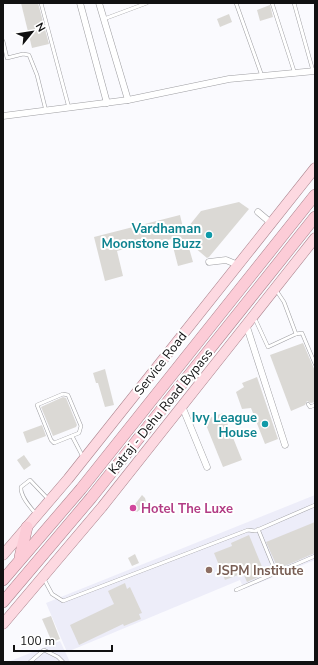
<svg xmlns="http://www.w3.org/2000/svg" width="318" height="665" viewBox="0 0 318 665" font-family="'Nunito Sans',sans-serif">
<rect width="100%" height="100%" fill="#fafafe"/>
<g fill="#ededf9">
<path d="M315 495V560L244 589 240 580 67 652 46 603Z"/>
<path d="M60 641 70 662H8Z"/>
</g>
<g fill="#dbd9d5">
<path d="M21 3H38L49 44 32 48Z"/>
<path d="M270 5 273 17 260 21 257 10Z"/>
<path d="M229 14 232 22 220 27 217 19Z"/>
<path d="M239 202 249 209 209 257 207 258 187 241 193 262 178 266 171 239 143 247V244L117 251 123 276 105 281 94 237 180 215 184 232 201 211Z"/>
<path d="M303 343 315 371V402L311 403 307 401 305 405 291 411 270 355Z"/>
<path d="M105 369 114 405 105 407 98 383H96L93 373Z"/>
<path d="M257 377 278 439 265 444 251 408 242 409 236 392 244 387 242 383Z"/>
<path d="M63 397 66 398 77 425 76 427 53 436 41 407Z"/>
<path d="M223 413 242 460 223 467 204 420Z"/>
<path d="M42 425 46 436 27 443 23 432Z"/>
<path d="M24 455 31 465 24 470 17 460Z"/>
<path d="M142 495 145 498 146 502H144L146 505 137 512 132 508Z"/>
<path d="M315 522V553L278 569 266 542Z"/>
<path d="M249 535 265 574 247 582 243 573 225 580 214 553 232 546 231 543Z"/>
<path d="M135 554 139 563 132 566 128 558Z"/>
<path d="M125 583 127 589 130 587 142 613 139 614 141 619 124 626 123 624 79 645 70 625 114 604 108 591Z"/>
<path d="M51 616 60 639 52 642 42 619Z"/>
</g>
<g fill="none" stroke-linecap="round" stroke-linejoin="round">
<defs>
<g id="service">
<path d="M41 3 69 108"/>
<path d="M236 3 262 76"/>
<path d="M272 3 295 74"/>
<path d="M294 3 313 71"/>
<path d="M104 19 147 3"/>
<path d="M3 41 7 58 23 54 29 55 37 75 46 111"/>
<path d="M276 290 284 302 296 334 302 333 315 364"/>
<path d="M253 320 256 321 268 347 296 334"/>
<path d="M63 394 68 395 81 426 79 433 54 443 51 440 37 405Z"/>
<path d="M308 404 310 407 315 405"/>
<path d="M72 436 83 457"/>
<path d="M36 514C30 507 20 496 21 487L30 480 49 500"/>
<path d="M258 529 276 573"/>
<path d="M44 579 52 594 63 601 248 530 255 531 315 505"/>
<path d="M236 590 315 556"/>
<path d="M30 662 44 650 58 657 63 662"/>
</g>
<g id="minor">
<path d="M80 3 107 103"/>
<path d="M99 3 128 100"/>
<path d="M3 116 128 100 229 79 315 71"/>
<path d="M258 212 271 223"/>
<path d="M209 262 226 260 238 265"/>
<path d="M246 324 285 445"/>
<path d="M182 406 207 467"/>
</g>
<g id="primary">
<path d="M3 555 68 479 315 168"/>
<path d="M3 624 102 507 315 238"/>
</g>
<g id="trunk">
<path d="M20 557 27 527"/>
<path d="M3 580 81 489 315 195"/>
<path d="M3 602 91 498 315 217"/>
</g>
</defs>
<use href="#service" stroke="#9e9ea2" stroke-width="4"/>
<use href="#minor" stroke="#9e9ea2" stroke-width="7"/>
<use href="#primary" stroke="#a9828c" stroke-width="11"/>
<use href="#trunk" stroke="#a9828c" stroke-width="12"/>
<use href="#service" stroke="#fff" stroke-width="3"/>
<use href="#minor" stroke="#fff" stroke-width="6"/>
<use href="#primary" stroke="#fdd9e1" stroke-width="10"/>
<use href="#trunk" stroke="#fcccd7" stroke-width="11"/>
</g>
<g fill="#0f9aa8" stroke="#fff" stroke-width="1.5">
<circle cx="209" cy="235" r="4"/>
<circle cx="265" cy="424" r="4"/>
</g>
<circle fill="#d1479c" stroke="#fff" stroke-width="1.5" cx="133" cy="508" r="4"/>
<circle fill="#8d6e63" stroke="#fff" stroke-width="1.5" cx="209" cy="570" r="4"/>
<g text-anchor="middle" stroke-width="4" stroke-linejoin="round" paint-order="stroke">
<g font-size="13" font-weight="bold" fill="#0d838f" stroke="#fff" text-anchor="end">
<text x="201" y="233">Vardhaman<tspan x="201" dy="15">Moonstone Buzz</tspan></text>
<text x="257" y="422">Ivy League<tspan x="257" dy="15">House</tspan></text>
</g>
<g font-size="13" fill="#111112" stroke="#fff">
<text transform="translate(160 363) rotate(-52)" y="5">Service Road</text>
<text transform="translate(160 411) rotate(-51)" y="5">Katraj - Dehu Road Bypass</text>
</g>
<g font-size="13" font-weight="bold" fill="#b23c85" stroke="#fff" text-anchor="start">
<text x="141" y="513">Hotel The Luxe</text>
</g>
<g font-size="13" font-weight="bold" fill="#785e54" stroke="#fff" text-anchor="start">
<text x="217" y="575">JSPM Institute</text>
</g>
</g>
<rect width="318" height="665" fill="none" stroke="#111112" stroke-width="8"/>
<g transform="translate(32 32) rotate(60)" stroke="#ffffff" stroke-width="3" paint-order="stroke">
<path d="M0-3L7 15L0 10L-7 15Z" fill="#111112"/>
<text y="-6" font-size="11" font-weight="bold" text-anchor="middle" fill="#111112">N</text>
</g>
<path d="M14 645v6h98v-6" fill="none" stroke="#111112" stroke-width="2"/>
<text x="20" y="645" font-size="12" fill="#111112" stroke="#ffffff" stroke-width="3" paint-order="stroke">100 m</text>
</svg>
